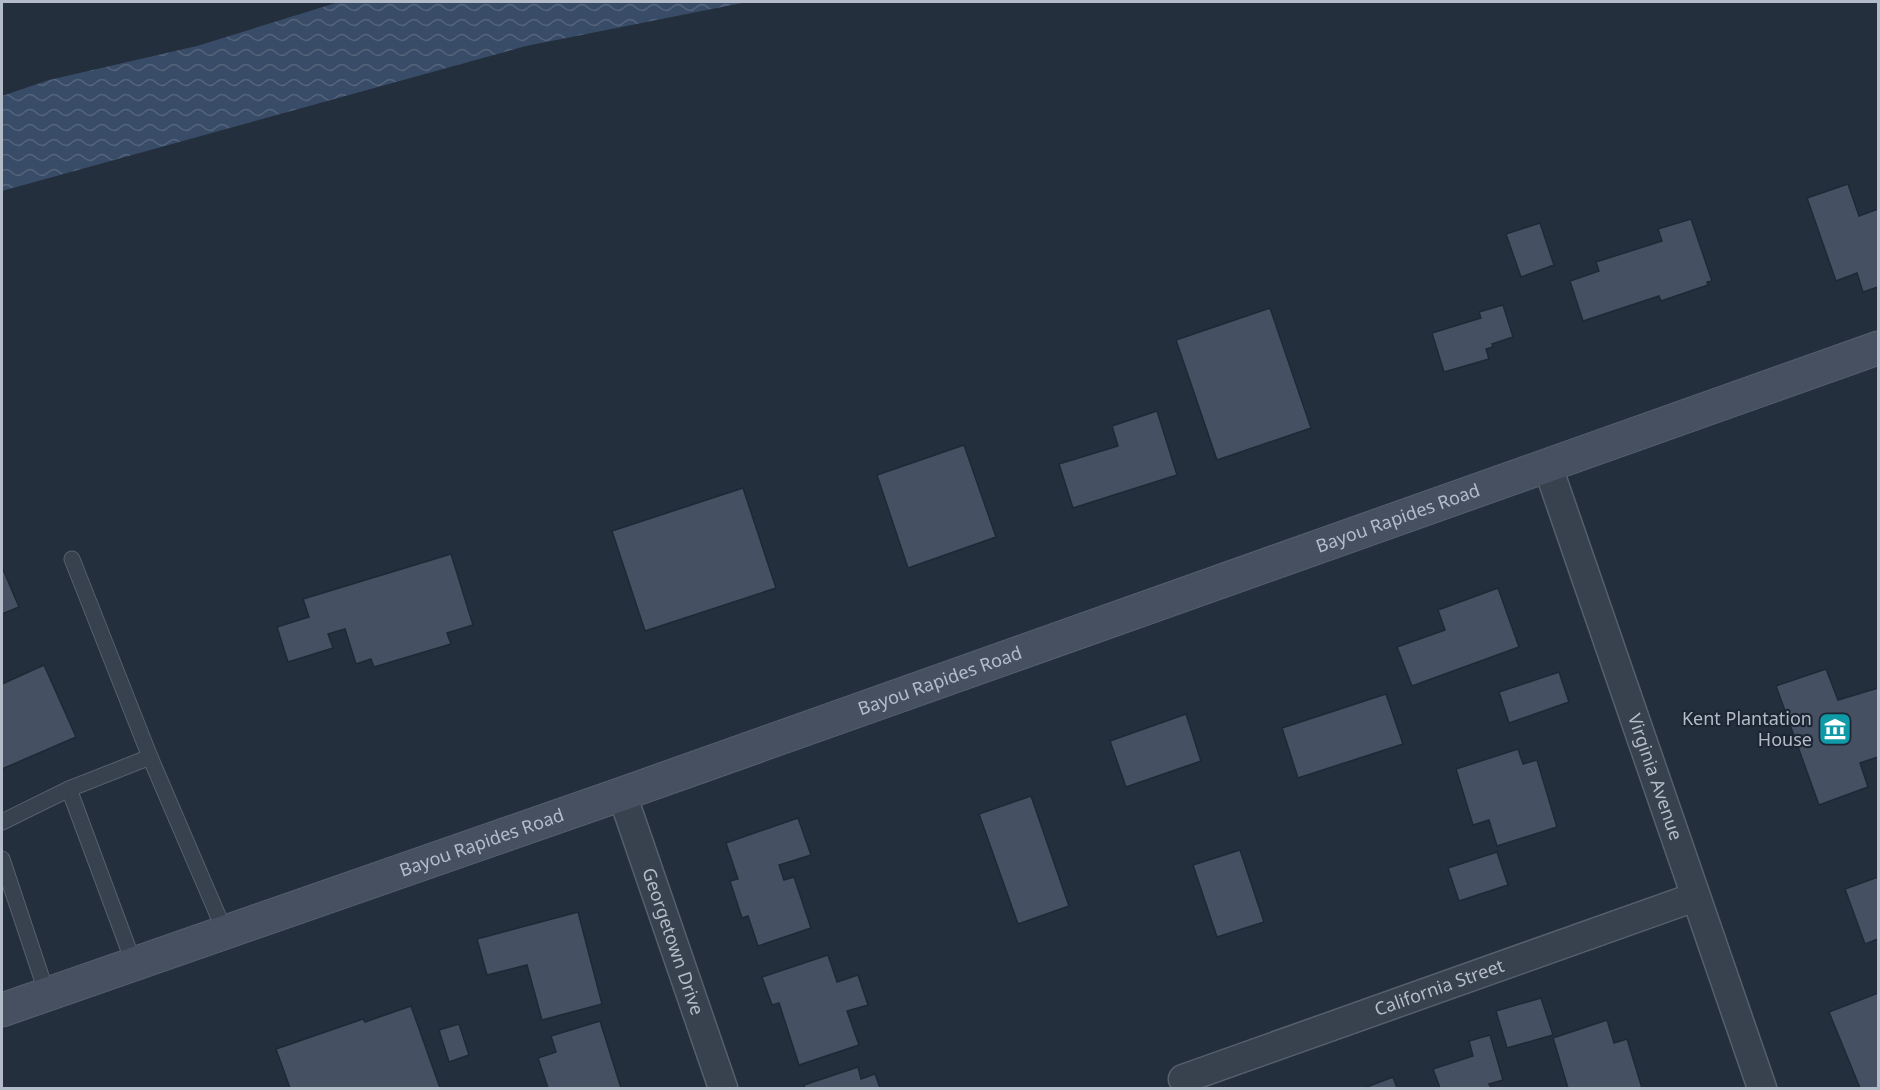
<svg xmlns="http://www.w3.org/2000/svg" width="1880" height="1090" viewBox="0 0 1880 1090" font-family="'Noto Sans',sans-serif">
<defs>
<pattern id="water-waves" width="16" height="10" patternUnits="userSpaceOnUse" patternTransform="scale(1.5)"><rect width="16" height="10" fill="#394c67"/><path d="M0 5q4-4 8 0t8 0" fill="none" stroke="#53647b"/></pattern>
</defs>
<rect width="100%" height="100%" fill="#242f3e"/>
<path fill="url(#water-waves)" d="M339 2H747L526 46 2 191V96L49 80 197 46Z"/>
<g fill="#455162" stroke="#1f2835" stroke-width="1.5">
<path d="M1848 184 1859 216 1878 209V287L1863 292 1857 273 1836 281 1807 198Z"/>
<path d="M1691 219 1712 281 1707 282 1708 285 1661 301 1659 296 1583 321 1570 281 1599 271 1596 262 1662 241 1658 229Z"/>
<path d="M1540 223 1554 265 1521 277 1506 234Z"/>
<path d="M1503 305 1513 337 1492 344 1493 347 1486 349 1489 359 1444 372 1432 333 1481 318 1479 312Z"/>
<path d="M1270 308 1311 428 1217 460 1176 340Z"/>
<path d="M1157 411 1177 475 1073 508 1059 464 1118 446 1112 426Z"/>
<path d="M964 445 996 537 908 568 877 475Z"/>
<path d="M743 488 776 588 645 631 612 531Z"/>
<path d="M451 554 473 625 447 633 451 644 374 667 371 659 356 664 345 629 328 634 333 648 288 662 277 627 309 617 303 599Z"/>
<path d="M2 567 19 607 2 614Z"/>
<path d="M1498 588 1519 647 1412 686 1397 647 1445 630 1438 610Z"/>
<path d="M44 665 76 737 2 769V684Z"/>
<path d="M1826 669 1838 700 1878 688V757L1860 763 1868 787 1819 805 1776 686Z"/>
<path d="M1559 672 1569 702 1509 723 1499 692Z"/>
<path d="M1386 694 1403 744 1298 778 1282 728Z"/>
<path d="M1186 714 1201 761 1126 787 1110 741Z"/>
<path d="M1518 749 1523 764 1537 760 1557 827 1497 846 1489 820 1473 825 1456 769Z"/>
<path d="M1031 796 1069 906 1018 924 979 814Z"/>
<path d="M798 818 811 855 779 865 784 880 794 877 811 928 758 946 748 916 742 918 730 881 738 879 726 843Z"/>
<path d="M1240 850 1264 922 1217 937 1193 865Z"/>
<path d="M1497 852 1508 885 1459 901 1448 868Z"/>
<path d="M1878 877V939L1865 944 1845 889Z"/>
<path d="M578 912 602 1004 542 1020 527 965 487 975 477 939Z"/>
<path d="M828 955 837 982 858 975 868 1005 847 1011 859 1045 799 1065 779 1003 772 1005 762 977Z"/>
<path d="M1878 993V1088H1860L1829 1012Z"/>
<path d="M1541 998 1553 1035 1507 1048 1496 1011Z"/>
<path d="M411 1006 440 1088H290L276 1049 363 1019 365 1022Z"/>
<path d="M1607 1020 1614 1043 1627 1039 1642 1088H1568L1553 1038Z"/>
<path d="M600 1021 621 1088H548L538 1058 556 1052 551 1036Z"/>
<path d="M459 1024 469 1055 449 1062 439 1030Z"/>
<path d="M1490 1035 1503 1080 1489 1084 1491 1088H1440L1433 1069 1473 1056 1469 1041Z"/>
<path d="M858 1067 861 1079 875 1074 880 1088H805L804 1085Z"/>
<path d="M1393 1077 1397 1088H1364Z"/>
</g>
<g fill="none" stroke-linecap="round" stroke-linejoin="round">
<defs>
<g id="service">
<path d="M72 559 150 757 225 932"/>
<path d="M69 789 134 964"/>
<path d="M2 822 69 789 150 757"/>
<path d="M2 859 47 994"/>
</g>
<g id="minor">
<path id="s1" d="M1548 467 1762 1088"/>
<path id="s2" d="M622 794 723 1088"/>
<path id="s3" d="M1183 1079 1695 897"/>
</g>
<g id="secondary">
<path id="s4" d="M2 1010 622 794 1878 348"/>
</g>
</defs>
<use href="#service" stroke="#565f6c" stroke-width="17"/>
<use href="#minor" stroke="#565f6c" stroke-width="31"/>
<use href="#secondary" stroke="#565f6c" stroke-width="35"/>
<use href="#service" stroke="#38414e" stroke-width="15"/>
<use href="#minor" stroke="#38414e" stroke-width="28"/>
<use href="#secondary" stroke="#465061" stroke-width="33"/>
</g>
<defs>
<symbol id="museum-square" viewBox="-11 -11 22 22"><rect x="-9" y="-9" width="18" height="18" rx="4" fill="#0f9aa8" stroke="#1d2633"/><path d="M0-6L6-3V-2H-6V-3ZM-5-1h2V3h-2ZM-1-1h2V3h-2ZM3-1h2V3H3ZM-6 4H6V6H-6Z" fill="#fff"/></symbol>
</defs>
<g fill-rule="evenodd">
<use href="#museum-square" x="1816" y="710" width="38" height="38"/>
</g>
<g text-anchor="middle" stroke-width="4.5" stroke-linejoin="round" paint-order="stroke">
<g font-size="18" fill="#b4bcc9" stroke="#1d2633">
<text dy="6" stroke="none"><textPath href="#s4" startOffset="1480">Bayou Rapides Road</textPath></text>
<text dy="6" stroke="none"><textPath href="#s4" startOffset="994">Bayou Rapides Road</textPath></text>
<text dy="6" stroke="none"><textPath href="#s1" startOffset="328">Virginia Avenue</textPath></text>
<text dy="6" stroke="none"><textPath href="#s4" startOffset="508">Bayou Rapides Road</textPath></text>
<text dy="6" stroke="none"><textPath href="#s2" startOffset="156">Georgetown Drive</textPath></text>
<text dy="6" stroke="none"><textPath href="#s3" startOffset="272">California Street</textPath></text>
</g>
<g font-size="18" fill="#b4bcc9" stroke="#1d2633" text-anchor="end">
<text x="1812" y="725">Kent Plantation<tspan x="1812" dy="21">House</tspan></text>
</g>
</g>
<rect width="1880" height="1090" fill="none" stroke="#b4bcc9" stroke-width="6"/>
</svg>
